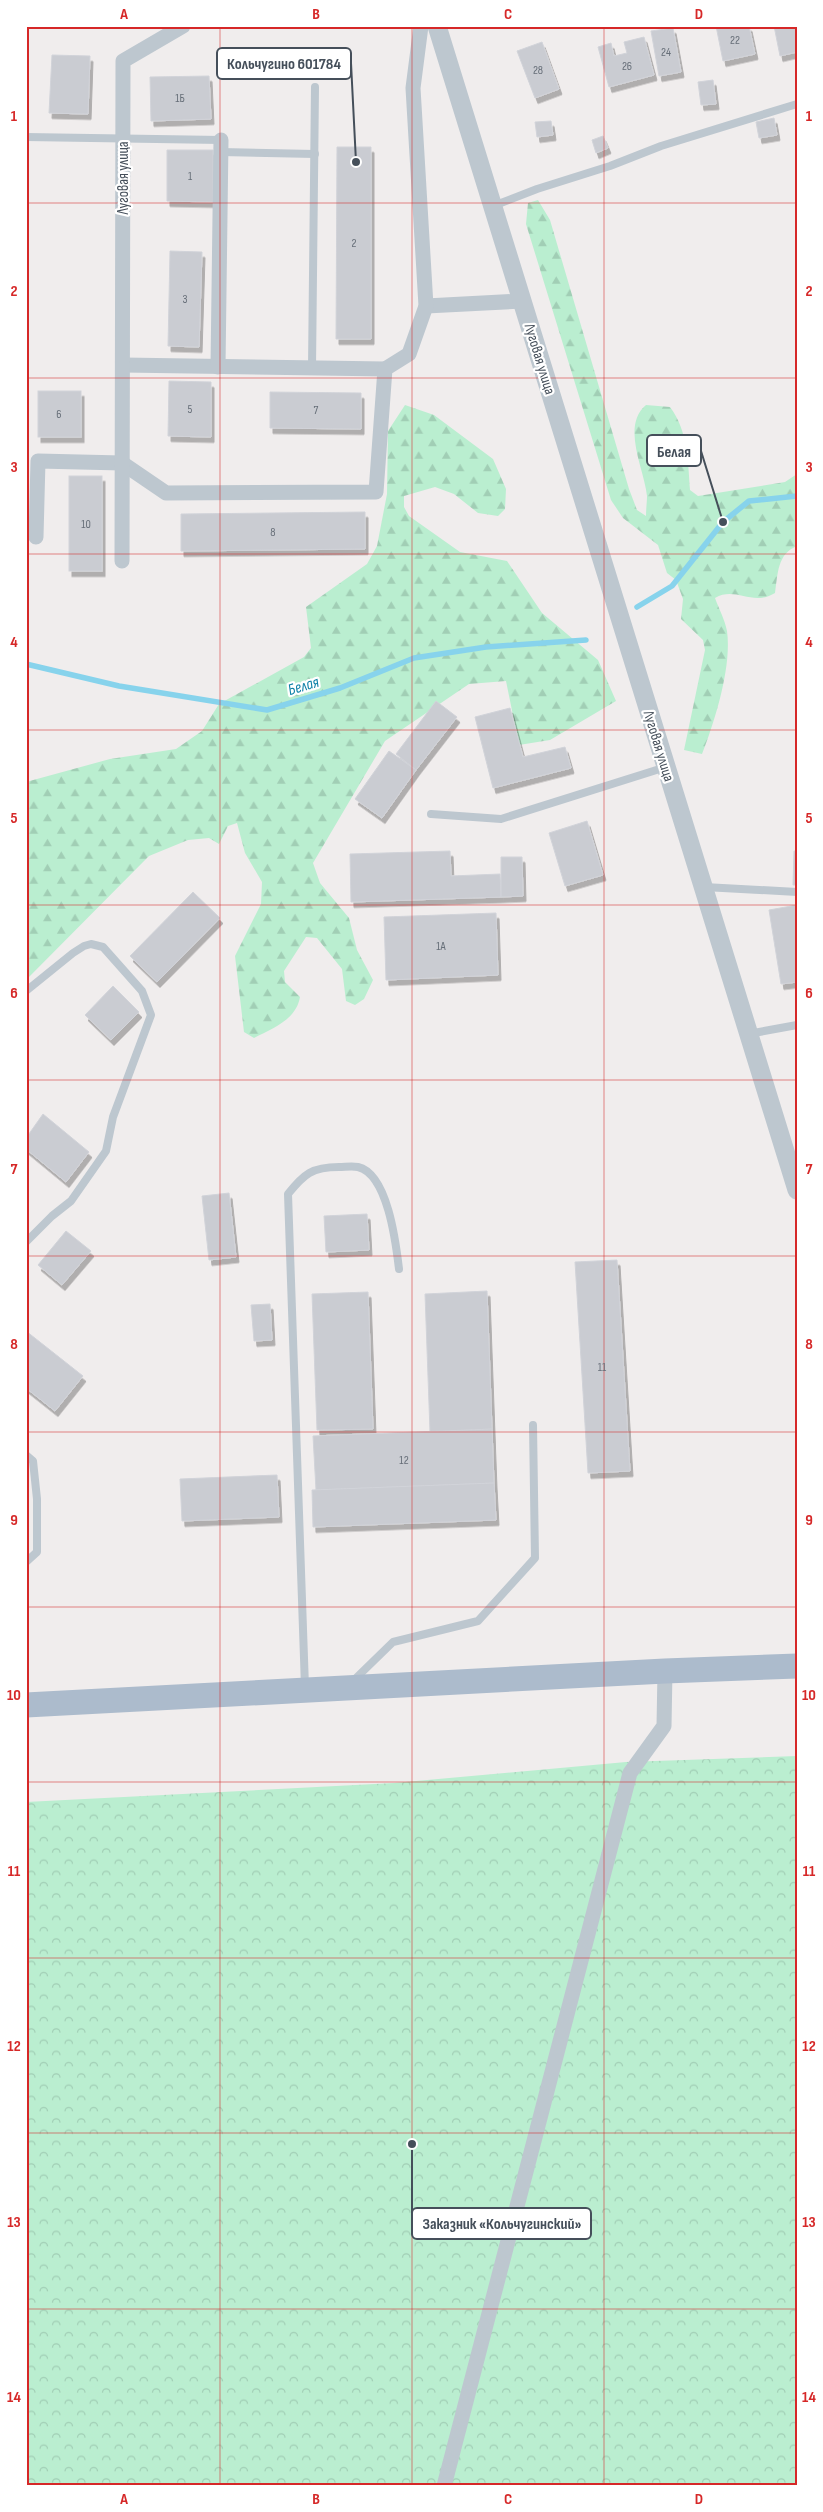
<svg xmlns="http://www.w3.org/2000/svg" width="823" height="2512" viewBox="0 0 823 2512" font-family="'Sofia Sans Condensed',sans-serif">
<defs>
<pattern id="forest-firs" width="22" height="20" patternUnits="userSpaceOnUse" patternTransform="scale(1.25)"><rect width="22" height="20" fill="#baeed0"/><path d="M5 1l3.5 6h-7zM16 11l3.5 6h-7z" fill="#a1ceb5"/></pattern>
<pattern id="park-crowns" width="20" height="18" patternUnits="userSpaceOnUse" patternTransform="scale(1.25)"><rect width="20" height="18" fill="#baeed0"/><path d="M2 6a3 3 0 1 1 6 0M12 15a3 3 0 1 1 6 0" fill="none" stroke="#a1ceb5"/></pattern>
<filter id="shadow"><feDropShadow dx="3" dy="5.5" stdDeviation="0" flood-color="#0004"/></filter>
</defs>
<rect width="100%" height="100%" fill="#f0eded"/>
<g fill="url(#forest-firs)">
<path d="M538 200 550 220 629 489 637 510 646 516C646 509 647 502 647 496 644 468 621 426 646 405L670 407C688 431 688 461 690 490L698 496 785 482 797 474V546C777 554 778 574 775 593 752 607 736 586 715 598 719 609 725 620 727 631 732 666 715 721 702 754L684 750 705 650 703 640 681 619 683 599 676 580 667 573 658 545 623 518 611 500 526 224 528 203Z"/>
<path d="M405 405 434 415 493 459 506 489 505 509 498 516 478 513 454 494 435 487 404 496V507L409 516 460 552 507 561 542 613 598 660 616 701 550 740 519 745 506 681 469 684 385 741 313 863 320 883 349 918 357 950 373 980 364 999 355 1005 346 1001 342 969 317 938 306 937 284 971 285 982 300 997C296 1020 273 1028 254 1038L244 1032 235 956 261 904 262 882 245 853 237 823 228 826 219 844 209 838 188 840 149 856 26 980V782L110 759 176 749 202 731 219 704 304 657 311 648 306 607 367 564 377 546 387 494 388 431Z"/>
</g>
<path fill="url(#park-crowns)" d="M797 1756V2486H26V1802L394 1783 626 1762Z"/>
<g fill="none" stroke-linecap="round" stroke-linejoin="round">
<g stroke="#87d3ec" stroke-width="5.5">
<path d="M637 607 672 586 723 522 749 501 797 496"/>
<path d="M26 664 119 686 267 710 340 688 414 658 486 647 586 640"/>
</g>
</g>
<g fill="#caccd2" stroke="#d1d3d9" filter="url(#shadow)">
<path d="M716 26H749L755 54 723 61Z"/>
<path d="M774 26H797V52L780 56Z"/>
<path d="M673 28 681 72 659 76 651 31Z"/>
<path d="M644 37 654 75 609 87 598 47 611 43 614 56 627 53 624 42Z"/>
<path d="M542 42 559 89 535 98 517 51Z"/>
<path d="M52 55 90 56 88 114 49 113Z"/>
<path d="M209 76 211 119 151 121 150 77Z"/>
<path d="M713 80 716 104 701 105 698 82Z"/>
<path d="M774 118 777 135 759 138 756 122Z"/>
<path d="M551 121 553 135 537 137 535 122Z"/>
<path d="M603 136 608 148 596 153 592 140Z"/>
<path d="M337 147H371V339H336Z"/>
<path d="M167 150H213V202L167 201Z"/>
<path d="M170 251 202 252 199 347 168 346Z"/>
<path d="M169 381 211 382V437L168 436Z"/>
<rect x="38" y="391" width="43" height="46"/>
<path d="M270 392 361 393V429L270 428Z"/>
<rect x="69" y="476" width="33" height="95"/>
<path d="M365 512V549L181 551V514Z"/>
<path d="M436 701 457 717 416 770 396 754Z"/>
<path d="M510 708 523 757 565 747 571 768 493 788 475 717Z"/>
<path d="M389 751 416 770 382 818 355 799Z"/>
<path d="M587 821 603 875 565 886 549 833Z"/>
<path d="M450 851 451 876 500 874 501 897 351 902 350 854Z"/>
<path d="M794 851H797V885H793Z"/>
<path d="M501 857H522L523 896 501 897Z"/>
<path d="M193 892 220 918 157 982 130 956Z"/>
<path d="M797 905V982L781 984 769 910Z"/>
<path d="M496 913 498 975 386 980 384 917Z"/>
<path d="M113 986 139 1012 111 1040 85 1015Z"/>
<path d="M43 1114 89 1152 66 1182 26 1149V1138Z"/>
<path d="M229 1193 236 1257 209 1260 202 1196Z"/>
<path d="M367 1214 369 1250 326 1252 324 1216Z"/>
<path d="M66 1231 91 1251 62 1285 38 1265Z"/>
<path d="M617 1260 630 1471 588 1473 575 1262Z"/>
<path d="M487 1291 492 1429 430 1432 425 1294Z"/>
<path d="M368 1292 373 1429 317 1430 312 1294Z"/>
<path d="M270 1304 272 1340 254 1341 251 1305Z"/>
<path d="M26 1331 83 1376 55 1411 26 1388Z"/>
<path d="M492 1429 494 1483 316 1490 313 1436Z"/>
<path d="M277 1475 279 1517 182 1521 180 1479Z"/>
<path d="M494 1483 496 1520 313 1527 312 1490Z"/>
</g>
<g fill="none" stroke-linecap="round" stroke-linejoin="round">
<g stroke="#bdc7cf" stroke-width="8">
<path d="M26 137 221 140"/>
<path d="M221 152 315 154"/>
<path d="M493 206 537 189 610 166 661 146 797 104"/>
<path d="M312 368 315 87"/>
<path d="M431 814 501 819 666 767"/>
<path d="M704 887 797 892"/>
<path d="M26 991 73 953 84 946 91 944 103 947 142 991 151 1015 113 1117 106 1151 71 1201 52 1216 26 1242"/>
<path d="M748 1034 797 1025"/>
<path d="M26 1455 33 1461 37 1499V1552L26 1562"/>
<path d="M354 1680 393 1642 478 1621 535 1558 533 1425"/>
<path d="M305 1687 288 1194C304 1174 312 1167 339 1167 345 1167 352 1166 358 1167 388 1174 396 1244 399 1269"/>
</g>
<g stroke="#bdc7cf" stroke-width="15">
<path d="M426 306 522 301"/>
<path d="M123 365 385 369"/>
<path d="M218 367 221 140"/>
<path d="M36 537 38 461 122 463 166 493 376 492 385 369 409 354 426 306 413 88 421 26"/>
<path d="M122 561 123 61 183 26"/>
<path d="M444 2486 630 1773 664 1726 665 1671"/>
</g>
<path stroke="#bdc7cf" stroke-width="19" d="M437 26 797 1190"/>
<path stroke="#acbbcc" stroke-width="25" d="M26 1705 665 1671 797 1666"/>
</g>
<path fill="none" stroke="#d62828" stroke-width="1" stroke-opacity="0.55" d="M220 26V2486M412 26V2486M604 26V2486M26 203H797M26 378H797M26 554H797M26 730H797M26 905H797M26 1080H797M26 1256H797M26 1432H797M26 1607H797M26 1782H797M26 1958H797M26 2133H797M26 2309H797"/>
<g text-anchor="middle" stroke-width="4.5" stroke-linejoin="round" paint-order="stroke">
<g font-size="12" fill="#666e78">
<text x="735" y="44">22</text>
<text x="666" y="56">24</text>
<text x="627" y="70">26</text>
<text x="538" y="74">28</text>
<text x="180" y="102">1Б</text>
<text x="190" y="180">1</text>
<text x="354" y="247">2</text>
<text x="185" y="303">3</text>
<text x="190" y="413">5</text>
<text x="316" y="414">7</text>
<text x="59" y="418">6</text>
<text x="86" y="528">10</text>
<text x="273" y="536">8</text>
<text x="441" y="950">1А</text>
<text x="602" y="1371">11</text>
<text x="404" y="1464">12</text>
</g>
<g font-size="15" fill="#454f5a" stroke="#fff">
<text transform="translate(123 178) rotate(-90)" y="5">Луговая улица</text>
<text transform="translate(540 359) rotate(73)" y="5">Луговая улица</text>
<text transform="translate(659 746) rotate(73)" y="5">Луговая улица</text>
</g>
<g font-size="16" font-style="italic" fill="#0c80a7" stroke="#fff">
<text transform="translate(303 685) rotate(-17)" y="6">Белая</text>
</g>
</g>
<path fill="none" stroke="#454f5a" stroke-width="2" d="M356 162L351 63M723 522L701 451M412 2144L412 2223"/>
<g fill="#454f5a" stroke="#fff" stroke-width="2">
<circle cx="356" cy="162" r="5"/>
<circle cx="723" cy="522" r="5"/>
<circle cx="412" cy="2144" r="5"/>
</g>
<g fill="#fff" stroke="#454f5a" stroke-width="2">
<rect x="217" y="48" width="134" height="31" rx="5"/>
<rect x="647" y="435" width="54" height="31" rx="5"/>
<rect x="412" y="2208" width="179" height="31" rx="5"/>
</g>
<g font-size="16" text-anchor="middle" font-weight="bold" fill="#454f5a">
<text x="284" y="69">Кольчугино 601784</text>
<text x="674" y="457">Белая</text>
<text x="502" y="2229">Заказник «Кольчугинский»</text>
</g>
<rect width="823" height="2512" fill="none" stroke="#ffffff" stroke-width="55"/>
<rect x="28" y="28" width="768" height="2456" fill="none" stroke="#d62828" stroke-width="2"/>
<g font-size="16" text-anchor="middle" font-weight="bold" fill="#d62828">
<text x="124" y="19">A</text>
<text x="316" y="19">B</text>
<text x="508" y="19">C</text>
<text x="699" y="19">D</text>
<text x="14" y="121">1</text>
<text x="809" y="121">1</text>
<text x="14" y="296">2</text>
<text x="809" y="296">2</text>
<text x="14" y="472">3</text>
<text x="809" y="472">3</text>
<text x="14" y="647">4</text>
<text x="809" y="647">4</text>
<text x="14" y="823">5</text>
<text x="809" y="823">5</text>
<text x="14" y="998">6</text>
<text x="809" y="998">6</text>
<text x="14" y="1174">7</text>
<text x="809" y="1174">7</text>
<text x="14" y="1349">8</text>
<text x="809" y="1349">8</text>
<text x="14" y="1525">9</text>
<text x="809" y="1525">9</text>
<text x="14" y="1700">10</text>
<text x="809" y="1700">10</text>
<text x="14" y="1876">11</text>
<text x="809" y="1876">11</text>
<text x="14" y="2051">12</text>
<text x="809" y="2051">12</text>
<text x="14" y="2227">13</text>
<text x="809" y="2227">13</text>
<text x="14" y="2402">14</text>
<text x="809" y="2402">14</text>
<text x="124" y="2504">A</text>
<text x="316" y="2504">B</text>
<text x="508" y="2504">C</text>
<text x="699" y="2504">D</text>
</g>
</svg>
